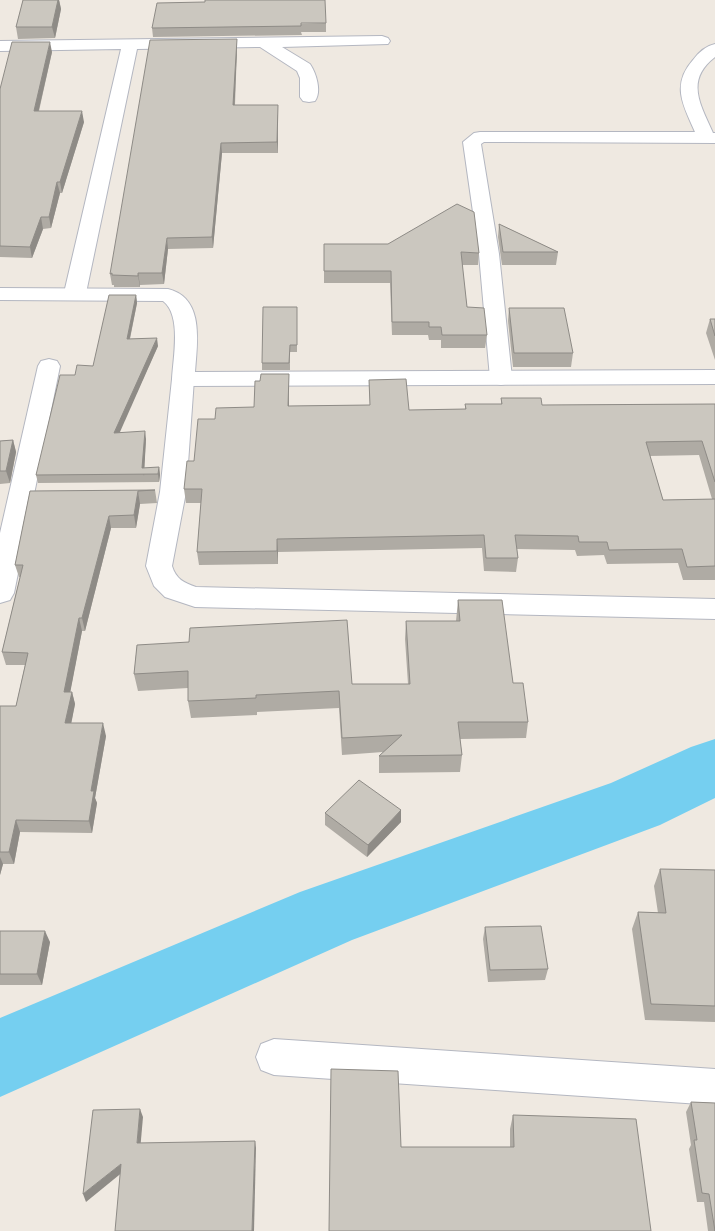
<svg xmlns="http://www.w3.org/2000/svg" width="715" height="1231" viewBox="0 0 715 1231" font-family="'Fira Sans Condensed',sans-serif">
<rect width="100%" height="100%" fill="#efe9e1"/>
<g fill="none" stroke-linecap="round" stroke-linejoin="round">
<path fill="#75cff0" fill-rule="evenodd" d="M715 739V798L660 825 352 940 0 1097V1018L300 892 611 783 691 747Z"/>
<defs>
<g id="street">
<path d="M382 36 388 38 390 41 388 44 282 47 310 64C316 73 322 91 315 101L309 102 303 101 300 97V78L297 71 260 47 137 49 86 293 82 297 75 299 68 297 64 293 121 49 0 51V41Z"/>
<path d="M715 44V57C685 80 700 104 713 133H715V143L484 142 481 144 499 254 512 378 509 383 501 385 493 383 490 378 479 254 463 142 474 133 480 132H695C683 105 671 85 693 60 698 53 706 46 715 44Z"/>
<path d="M49 359 57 361 60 366 14 593 10 600 0 603V533L38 366 41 361Z"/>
<path d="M183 372 191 374 194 379 186 492 172 566C176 579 184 583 196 587L715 599V619L195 607 165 597 154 586 146 566 160 492 172 379 175 374Z"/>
<path d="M274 1039 715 1069V1105L274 1075 261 1070 256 1057 261 1044Z"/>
</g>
<path id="secondary" d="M0 288 168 289C205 298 197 343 195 372L715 370V384L183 386 175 384 172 379C173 358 182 315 163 301L0 300Z"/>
</defs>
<use href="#street" stroke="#b4b7c1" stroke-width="2"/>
<use href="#secondary" stroke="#b4b7c1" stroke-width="2"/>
<use href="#street" fill="#fff" fill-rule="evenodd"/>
<use href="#secondary" fill="#fff" fill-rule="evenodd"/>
</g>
<g fill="#afaba4" fill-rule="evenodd">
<path d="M23 0H59L61 9 55 38 18 39 16 27Z"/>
<path d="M326 23V32H301L302 35 153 37 152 28Z"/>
<path d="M237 49 235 105 278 115V153H222L213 248 168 249 164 284 140 285V287H114V285H112L110 274Z"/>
<path d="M52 52 39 111 84 122 62 193H60L51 228 43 229 32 258 0 257V89Z"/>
<path d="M499 224 558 252 556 265H502L498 237Z"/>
<path d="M324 244 479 253 478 265H462L467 307 487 335 485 348H441V340H429L428 335H392L390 283H324Z"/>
<path d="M136 295 137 303 130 339 158 346 119 432 146 439 144 468 159 467 160 475 159 482 38 483 36 475 75 375 93 366Z"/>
<path d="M509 308 573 353 571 367H513L508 321Z"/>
<path d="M297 314V352H290V370H262V363Z"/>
<path d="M710 319H715V360L706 333Z"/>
<path d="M369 380 409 410 465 409V404H501V398L542 405 715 404V580H683L678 563 607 564 604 555 577 556 575 550 517 549 518 558 516 572 484 571 482 548 278 552V564L199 565 197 552 201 503H186L184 489 194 461 215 419 254 407 289 387V406L370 405ZM699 455 712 499 663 500 650 456Z"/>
<path d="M13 440 16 452 10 483 0 484V441Z"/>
<path d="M155 490 157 503 140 504 136 528H111L85 631H82L70 692H72L75 704 71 723 106 736 95 798 97 803 92 833 20 832 14 864H3L0 875V706H16L25 665H6L2 652 20 577H19L15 565 30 491Z"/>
<path d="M458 600 513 683 528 722 526 738 460 739 462 755 460 772 379 773V756L383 752 342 755 339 708 257 712V715L191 718 188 701V688L138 691 134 674 137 645 352 684H408L405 639 406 621H456Z"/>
<path d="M325 813 401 822 367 857 325 825Z"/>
<path d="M660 869 715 870V1022L645 1020 632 929 638 912 658 913 654 886Z"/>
<path d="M485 927 548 969 545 980 488 982 483 939Z"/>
<path d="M0 931 50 942 42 985H0Z"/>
<path d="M691 1102 715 1103V1231H708L704 1202H697L689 1149 691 1145 686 1112Z"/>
<path d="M513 1115 651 1231 401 1147H510V1129Z"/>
</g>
<g fill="#8e8b86">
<path d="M58 0H59L61 9 55 38 52 27Z"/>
<path d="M237 39V49L234 116 233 105Z"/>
<path d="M50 42 52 52 36 122 34 111Z"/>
<path d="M278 105V153L277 142Z"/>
<path d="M82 111 84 122 62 193 60 182Z"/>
<path d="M221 143 222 153 213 248 212 237Z"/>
<path d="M57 182 60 193 51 228 49 217Z"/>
<path d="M41 217 43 229 32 258 30 247Z"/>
<path d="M167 238 168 249 164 284 162 273Z"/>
<path d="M138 273 140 285V287L138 276Z"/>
<path d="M136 295 137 303 128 347 127 339Z"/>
<path d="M157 338 158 346 116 441 114 433Z"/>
<path d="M289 374V420L288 406Z"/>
<path d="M145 431 146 439 144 476 142 468Z"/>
<path d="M13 440 16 452 10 483 6 471Z"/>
<path d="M159 467 160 475 159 482 158 474Z"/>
<path d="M138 491 140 504 136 528 134 515Z"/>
<path d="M109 516 111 528 85 631 82 618Z"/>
<path d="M277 539 278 552V564L277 551Z"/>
<path d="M79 618 82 631 68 704 64 692Z"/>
<path d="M72 692 75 704 69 735 65 723Z"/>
<path d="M103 723 106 736 95 798 97 803 92 833 89 821 91 791Z"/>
<path d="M401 810V822L367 857 368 845Z"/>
<path d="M16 820 20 832 14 864 9 852Z"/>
<path d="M0 857 3 864 0 875Z"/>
<path d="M45 931 50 942 42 985 37 974Z"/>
<path d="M140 1109 143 1117 140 1151 137 1143Z"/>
<path d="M255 1141 256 1148 254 1231H252Z"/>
<path d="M121 1164 124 1171 86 1202 83 1194Z"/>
</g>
<g fill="#cbc7bf" stroke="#8e8b86">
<path d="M23 0H58L52 27H16Z"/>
<path d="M205 0H325L326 23H301V26L152 28 157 3 205 2Z"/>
<path d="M237 39 233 105H278L277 142 221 143 212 237 167 238 162 273H138V276L112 275V273L110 274 150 40Z"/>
<path d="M12 42H50L34 111H82L60 182H57L49 217H41L30 247 0 246V89Z"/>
<path d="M457 204 474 212 479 253 461 252 467 307 484 308 487 335H442L441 327H429V322H392L391 271H324V244H388Z"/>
<path d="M499 224 558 252H503Z"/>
<path d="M109 295H136L127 339 157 338 114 433 145 431 142 468 159 467 158 474 36 475 60 375H75L77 365 93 366Z"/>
<path d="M263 307H297V345H290L289 363H262Z"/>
<path d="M509 308H564L573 353H514Z"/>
<path d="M710 319H715V336Z"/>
<path d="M261 374H289L288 406 370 405 369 380 406 379 409 410 466 409 465 404H502L501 398H541L542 405 715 404V482L702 441 646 442 663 500 715 499V566L687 567 682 549 609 550 607 542H579L578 536 515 535 518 558H486L484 535 277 539V551L197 552 202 489H184L187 461H194L198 419H215L216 408 254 407 255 381H260Z"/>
<path d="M13 440 6 471H0V441Z"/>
<path d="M155 490 138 491 134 515 109 516 82 618H79L64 692H72L65 723H103L91 791H94L89 821 16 820 9 852H0V706H16L28 653 2 652 23 565H15L30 491Z"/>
<path d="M458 600H502L513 683H523L528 722H458L462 755 379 756 402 735 342 738 339 691 256 695V698L188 701V671L134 674 137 645 189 642 190 628 347 620 352 684H410L406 621H460Z"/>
<path d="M359 780 401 810 368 845 325 813Z"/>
<path d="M660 869 715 870V1006L651 1004 638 912 666 913Z"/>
<path d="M541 926 548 969 490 970 485 927Z"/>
<path d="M0 931H45L37 974H0Z"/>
<path d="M331 1069 398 1071 401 1147H514L513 1115 636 1119 651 1231H329Z"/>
<path d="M691 1102 715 1103V1231L709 1194 702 1193 694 1140H697Z"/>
<path d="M140 1109 137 1143 255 1141 252 1231H115L121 1164 83 1194 93 1110Z"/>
</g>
</svg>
